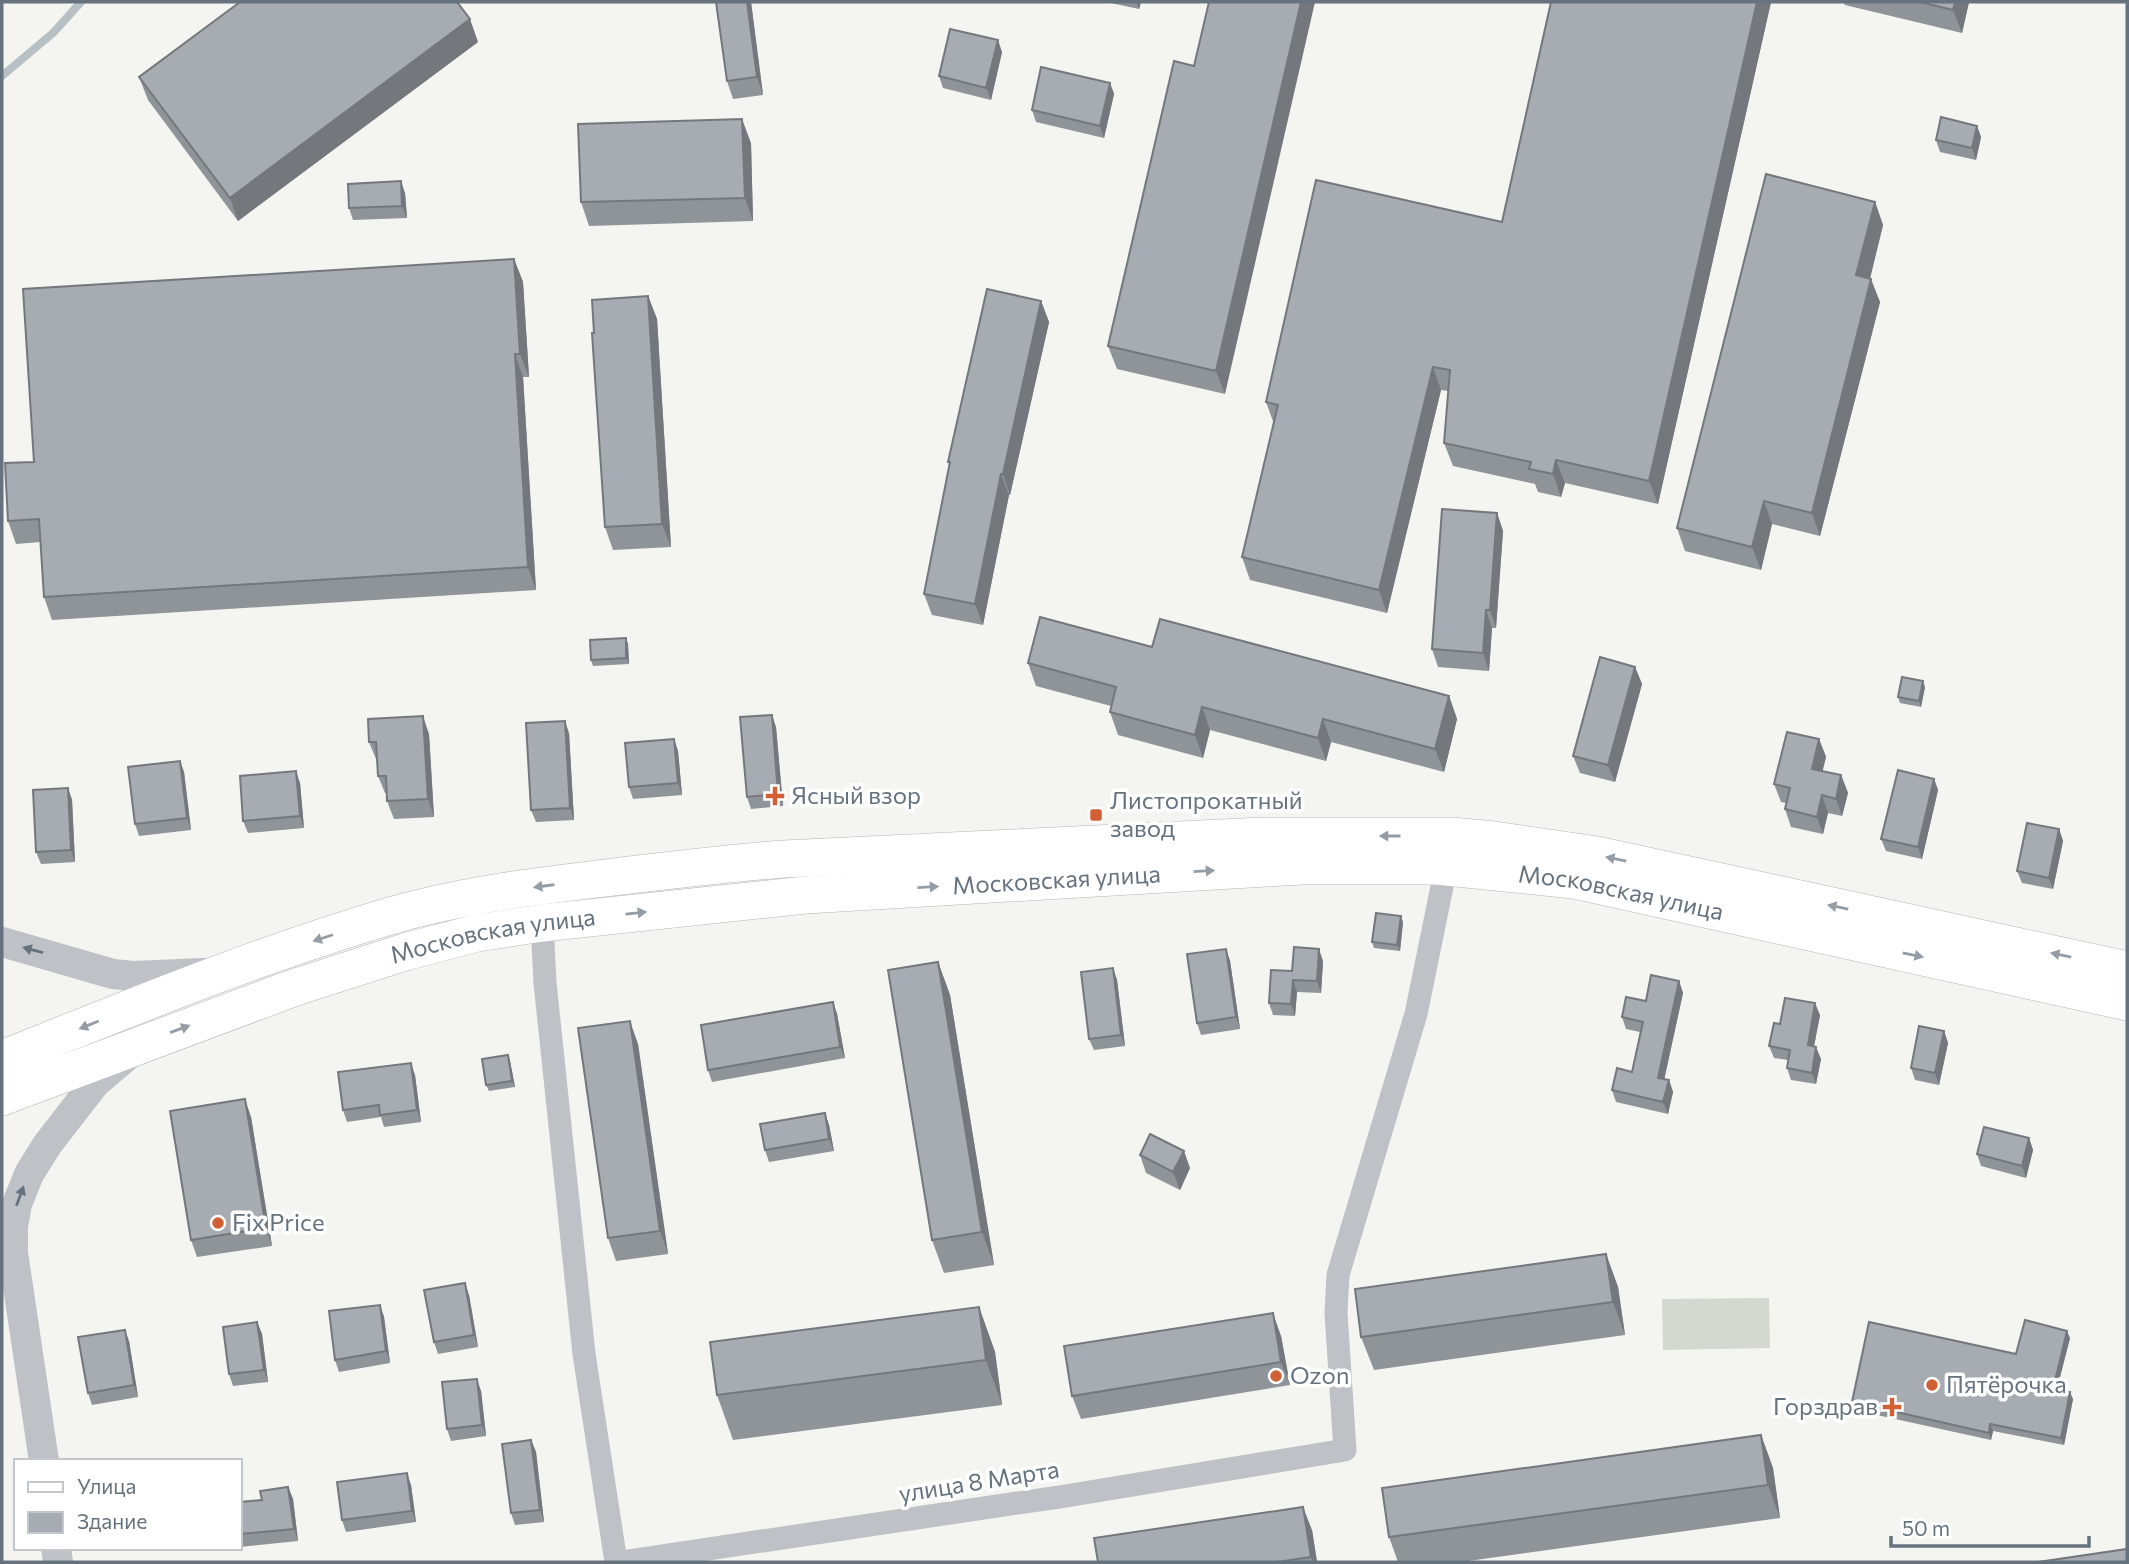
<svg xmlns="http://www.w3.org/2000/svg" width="2129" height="1564" viewBox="0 0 2129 1564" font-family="Commissioner,sans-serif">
<rect width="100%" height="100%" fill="#f4f4f1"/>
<path fill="#d3d9d1" d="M1769 1298 1770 1348 1663 1350 1662 1299Z"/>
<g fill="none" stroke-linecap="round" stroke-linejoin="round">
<path stroke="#b7c0c5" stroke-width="8" d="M2 76 53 33 81 2"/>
<defs>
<g id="primary">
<path d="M2 1059C130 1008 258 955 390 916 455 897 522 888 589 880 654 872 719 864 784 859L1263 836H1451L1494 840 1597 855 2127 970"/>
<path id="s1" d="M2 1097 293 988 405 952 477 933 542 923 806 895 1301 866H1437L1574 880 2127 1002"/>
</g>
</defs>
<use href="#primary" stroke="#b2b5b9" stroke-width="38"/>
<g stroke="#bec1c5" stroke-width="23">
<path d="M542 923 545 983 584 1354 616 1562"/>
<path d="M621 1562 1065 1496 1345 1450 1336 1313 1338 1275 1416 1014 1446 867"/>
</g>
<g stroke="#bec1c5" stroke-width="30">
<path d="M2 942 113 974 133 976 203 973"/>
<path d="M44 1461 13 1253V1227L17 1204 29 1174 47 1145 95 1083 128 1055"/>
<path d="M56 1548 58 1562"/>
</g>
<use href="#primary" stroke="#fff" stroke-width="37"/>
</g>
<g fill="#8f9498">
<path d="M751 2 763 95 733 99 727 81Z"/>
<path d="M1106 2H1141L1139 9Z"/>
<path d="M1551 2H1771L1658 504 1565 483 1561 497 1538 492 1535 484 1453 466 1444 443 1448 391 1441 390 1387 613 1250 580 1242 557 1274 424 1266 402 1502 222Z"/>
<path d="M1843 2H1969L1962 33 1845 5Z"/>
<path d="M478 42 238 221 148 100 139 77Z"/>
<path d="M1002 52 991 100 943 88 939 76Z"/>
<path d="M1194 66 1225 394 1117 369 1108 346Z"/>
<path d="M1110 83 1114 94 1104 138 1036 122 1032 110Z"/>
<path d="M1977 126 1981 137 1976 160 1940 152 1936 140Z"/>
<path d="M751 143 753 221 589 226 581 202Z"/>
<path d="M405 193 407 218 353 220 349 208Z"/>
<path d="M1875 202 1883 225 1870 279 1880 302 1820 536 1772 524 1761 570 1685 551 1677 528Z"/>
<path d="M514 259 523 282 529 377H523L536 590 52 620 44 597 40 542 16 544 8 521 34 462Z"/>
<path d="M648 296 657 319 671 547 613 550 605 527 594 333Z"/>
<path d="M1041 301 1049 322 1010 495H1009L983 625 932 615 924 594 949 464 948 462Z"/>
<path d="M1497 513 1503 531 1496 628H1492L1489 671 1438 667 1432 649Z"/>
<path d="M626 638 628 644 629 664 593 666 591 660Z"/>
<path d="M1152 647 1449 696 1457 719 1444 772 1331 742 1326 761 1210 730 1203 758 1118 735 1110 712 1111 706 1036 686 1028 663Z"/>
<path d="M1635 667 1642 684 1615 782 1580 773 1573 756Z"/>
<path d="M1925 687 1921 707 1900 703 1898 697Z"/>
<path d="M776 727 783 806 751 809 747 797Z"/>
<path d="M569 733 574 820 536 822 531 810Z"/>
<path d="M429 734 434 817 394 819 387 801V793H385L378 776 377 759H376L369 742Z"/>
<path d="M674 739 678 751 682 795 633 799 629 787Z"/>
<path d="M1819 739 1826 757 1822 771 1841 775 1848 793 1842 816 1828 813 1823 834 1791 827 1785 809 1786 803 1781 802 1774 784Z"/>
<path d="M180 761 184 772 191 830 139 836 135 824Z"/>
<path d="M1934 779 1938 790 1922 859 1886 851 1881 839Z"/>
<path d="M300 783 304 828 248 833 243 821Z"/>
<path d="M68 788 72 800 75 862 41 864 36 852Z"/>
<path d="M2059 829 2063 841 2053 889 2022 883 2017 871Z"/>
<path d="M1403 922 1400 951 1374 948 1372 942Z"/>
<path d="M1226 949 1230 961 1240 1029 1201 1035 1197 1023Z"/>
<path d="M1323 961 1321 993 1297 992 1295 1016 1273 1015 1269 1003 1292 971Z"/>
<path d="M938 962 950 995 994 1265 944 1273 932 1240Z"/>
<path d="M1113 968 1117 980 1125 1046 1094 1050 1089 1039Z"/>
<path d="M1679 981 1683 993 1664 1079 1669 1080 1673 1092 1668 1114 1616 1102 1612 1090 1632 1072 1640 1032 1626 1029 1622 1017 1646 1001Z"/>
<path d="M833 1002 837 1014 845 1058 712 1082 708 1070Z"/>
<path d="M1820 1015 1814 1046 1821 1059 1816 1084 1791 1080 1787 1068 1788 1060 1774 1058 1769 1046 1780 1024Z"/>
<path d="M1944 1031 1948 1043 1939 1085 1915 1080 1911 1068Z"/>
<path d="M638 1044 668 1254 616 1261 608 1238Z"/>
<path d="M508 1055 510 1061 515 1087 489 1091 486 1085Z"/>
<path d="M415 1075 421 1122 384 1127 381 1117 347 1122 343 1110Z"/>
<path d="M825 1113 829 1125 834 1151 769 1162 765 1150Z"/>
<path d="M251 1117 272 1246 197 1257 191 1240Z"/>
<path d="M2029 1138 2033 1150 2026 1178 1981 1166 1977 1154Z"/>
<path d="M1140 1155 1190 1168 1180 1190 1146 1173Z"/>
<path d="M1606 1254 1618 1287 1625 1335 1374 1370 1361 1337Z"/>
<path d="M469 1295 478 1347 438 1354 434 1342Z"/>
<path d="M380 1305 384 1317 390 1363 339 1372 335 1360Z"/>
<path d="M979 1307 995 1352 1002 1405 733 1440 717 1395Z"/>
<path d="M257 1322 262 1334 268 1382 233 1386 229 1374Z"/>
<path d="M1281 1336 1290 1385 1081 1419 1072 1396Z"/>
<path d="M2070 1338 2057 1389 2073 1399 2064 1445 1993 1431 1991 1440 1854 1410 1852 1402Z"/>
<path d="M129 1341 138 1397 92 1405 88 1393Z"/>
<path d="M481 1391 486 1436 451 1441 447 1429Z"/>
<path d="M1761 1435 1773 1468 1780 1518 1461 1562H1398L1389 1537Z"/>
<path d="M531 1440 536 1452 544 1522 515 1525 511 1513Z"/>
<path d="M411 1485 416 1522 346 1532 342 1520Z"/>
<path d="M288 1487 293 1499 298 1541 240 1547V1502L262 1500Z"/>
<path d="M1312 1530 1317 1562H1098Z"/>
</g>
<g fill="#74787c">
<path d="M747 2H751L763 95 757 77Z"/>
<path d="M1136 2H1141L1139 9Z"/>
<path d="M1301 2H1315L1225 394 1216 371Z"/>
<path d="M1757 2H1771L1658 504 1649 481Z"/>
<path d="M1955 2H1969L1962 33 1953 10Z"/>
<path d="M470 19 478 42 238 221 230 198Z"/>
<path d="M998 40 1002 52 991 100 986 88Z"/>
<path d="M1110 83 1114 94 1104 138 1100 126Z"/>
<path d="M742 119 751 143 753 221 745 198Z"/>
<path d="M1977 126 1981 137 1976 160 1972 148Z"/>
<path d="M401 181 405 193 407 218 402 206Z"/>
<path d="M1875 202 1883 225 1865 298 1856 275Z"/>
<path d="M514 259 523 282 529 377 520 354Z"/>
<path d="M1871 279 1880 302 1820 536 1812 513Z"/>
<path d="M648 296 657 319 671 547 662 524Z"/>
<path d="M1041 301 1049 322 1010 495 1003 474Z"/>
<path d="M515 354 523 377 536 590 528 567Z"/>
<path d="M1433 367 1441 390 1387 613 1379 590Z"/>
<path d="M1556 460 1565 483 1561 497 1553 474Z"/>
<path d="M1001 474 1009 495 983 625 975 604Z"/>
<path d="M1764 501 1772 524 1761 570 1752 547Z"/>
<path d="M1497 513 1503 531 1496 628 1490 610Z"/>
<path d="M1486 610 1492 628 1489 671 1483 653Z"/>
<path d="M626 638 628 644 629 664 626 658Z"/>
<path d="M1635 667 1642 684 1615 782 1608 765Z"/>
<path d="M1923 681 1925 687 1921 707 1919 701Z"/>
<path d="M1449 696 1457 719 1444 772 1435 749Z"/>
<path d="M1202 707 1210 730 1203 758 1195 735Z"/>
<path d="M772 715 776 727 783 806 778 794Z"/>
<path d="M423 716 429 734 434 817 428 799Z"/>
<path d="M1323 719 1331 742 1326 761 1318 738Z"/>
<path d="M565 721 569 733 574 820 570 808Z"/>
<path d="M674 739 678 751 682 795 678 783Z"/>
<path d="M1819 739 1826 757 1819 786 1812 769Z"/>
<path d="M180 761 184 772 191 830 187 818Z"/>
<path d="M296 771 300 783 304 828 300 816Z"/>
<path d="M1841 775 1848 793 1842 816 1836 799Z"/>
<path d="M1934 779 1938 790 1922 859 1918 847Z"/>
<path d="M68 788 72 800 75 862 71 850Z"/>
<path d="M1822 795 1828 813 1823 834 1817 817Z"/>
<path d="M2059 829 2063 841 2053 889 2049 878Z"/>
<path d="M1401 916 1403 922 1400 951 1397 945Z"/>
<path d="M1226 949 1230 961 1240 1029 1236 1017Z"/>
<path d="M1319 949 1323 961 1321 993 1317 981Z"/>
<path d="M938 962 950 995 994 1265 982 1232Z"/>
<path d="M1113 968 1117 980 1125 1046 1121 1035Z"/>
<path d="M1293 980 1297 992 1295 1016 1291 1004Z"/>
<path d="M1679 981 1683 993 1662 1090 1658 1078Z"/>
<path d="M833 1002 837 1014 845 1058 840 1047Z"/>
<path d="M1815 1003 1820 1015 1812 1057 1808 1045Z"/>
<path d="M630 1021 638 1044 668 1254 660 1231Z"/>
<path d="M1944 1031 1948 1043 1939 1085 1935 1073Z"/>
<path d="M1816 1047 1821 1059 1816 1084 1812 1073Z"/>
<path d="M508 1055 510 1061 515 1087 512 1081Z"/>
<path d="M411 1063 415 1075 421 1122 417 1110Z"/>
<path d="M1669 1080 1673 1092 1668 1114 1663 1102Z"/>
<path d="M245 1099 251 1117 272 1246 266 1228Z"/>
<path d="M825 1113 829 1125 834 1151 829 1139Z"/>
<path d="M2029 1138 2033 1150 2026 1178 2022 1166Z"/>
<path d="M1184 1151 1190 1168 1180 1190 1173 1172Z"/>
<path d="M1606 1254 1618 1287 1625 1335 1613 1302Z"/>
<path d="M465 1283 469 1295 478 1347 474 1335Z"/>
<path d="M380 1305 384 1317 390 1363 386 1351Z"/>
<path d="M979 1307 995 1352 1002 1405 986 1360Z"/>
<path d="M1273 1313 1281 1336 1290 1385 1281 1362Z"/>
<path d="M257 1322 262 1334 268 1382 264 1370Z"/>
<path d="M125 1330 129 1341 138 1397 134 1385Z"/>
<path d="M2067 1331 2070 1338 2055 1396 2053 1389Z"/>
<path d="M477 1379 481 1391 486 1436 482 1425Z"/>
<path d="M2070 1392 2073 1399 2064 1445 2061 1438Z"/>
<path d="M1990 1424 1993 1431 1991 1440 1989 1433Z"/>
<path d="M1761 1435 1773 1468 1780 1518 1768 1485Z"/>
<path d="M531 1440 536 1452 544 1522 540 1510Z"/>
<path d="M407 1473 411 1485 416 1522 412 1511Z"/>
<path d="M288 1487 293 1499 298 1541 294 1529Z"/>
<path d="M1303 1507 1312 1530 1317 1562H1313L1311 1557Z"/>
</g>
<g fill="#a6acb1" stroke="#74787c" stroke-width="2">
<path d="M240 2H457L470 19 230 198 139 77Z"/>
<path d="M716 2H747L757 77 727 81Z"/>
<path d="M1209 2H1301L1216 371 1108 346 1174 61 1194 66Z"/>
<path d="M1551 2H1757L1649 481 1556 460 1553 474 1529 469 1531 462 1444 443 1450 370 1433 367 1379 590 1242 557 1278 405 1266 402 1316 180 1502 222Z"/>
<path d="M1920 2H1955L1953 10Z"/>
<path d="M950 29 998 40 986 88 939 76Z"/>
<path d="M1041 67 1110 83 1100 126 1032 110Z"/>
<path d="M1941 117 1977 126 1972 148 1936 140Z"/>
<path d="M742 119 745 198 581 202 578 124Z"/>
<path d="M1766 174 1875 202 1856 275 1871 279 1812 513 1764 501 1752 547 1677 528Z"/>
<path d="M401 181 402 206 349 208 348 184Z"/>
<path d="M514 259 520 354H515L528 567 44 597 39 519 8 521 5 463 34 462 23 289Z"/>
<path d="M987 289 1041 301 1003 474H1001L975 604 924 594 950 462H948Z"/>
<path d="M648 296 662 524 605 527 592 333H594L592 300Z"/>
<path d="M1442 509 1497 513 1490 610H1486L1483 653 1432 649Z"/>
<path d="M1040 617 1152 647 1160 619 1449 696 1435 749 1323 719 1318 738 1202 707 1195 735 1110 712 1116 687 1028 663Z"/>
<path d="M626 638V658L591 660 590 640Z"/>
<path d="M1600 657 1635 667 1608 765 1573 756Z"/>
<path d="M1902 677 1923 681 1919 701 1898 697Z"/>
<path d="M772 715 778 794 747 797 740 717Z"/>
<path d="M423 716 428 799 387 801 386 776H378L376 742H369L368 719Z"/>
<path d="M565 721 570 808 531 810 526 723Z"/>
<path d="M1787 732 1819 739 1812 769 1841 775 1836 799 1822 795 1817 817 1785 809 1790 788 1774 784Z"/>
<path d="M674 739 678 783 629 787 625 743Z"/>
<path d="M180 761 187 818 135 824 128 767Z"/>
<path d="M1898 770 1934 779 1918 847 1881 839Z"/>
<path d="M296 771 300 816 243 821 240 776Z"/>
<path d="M68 788 71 850 36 852 33 790Z"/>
<path d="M2027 823 2059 829 2049 878 2017 871Z"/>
<path d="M1376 913 1401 916 1397 945 1372 942Z"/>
<path d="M1294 947 1319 949 1317 981 1293 980 1291 1004 1269 1003 1271 970 1292 971Z"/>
<path d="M1226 949 1236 1017 1197 1023 1187 954Z"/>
<path d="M938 962 982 1232 932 1240 888 970Z"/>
<path d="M1113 968 1121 1035 1089 1039 1081 972Z"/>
<path d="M1651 975 1679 981 1658 1078 1669 1080 1663 1102 1612 1090 1617 1068 1632 1072 1643 1022 1622 1017 1626 997 1646 1001Z"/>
<path d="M1785 998 1815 1003 1808 1045 1816 1047 1812 1073 1787 1068 1790 1050 1769 1046 1774 1023 1780 1024Z"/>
<path d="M833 1002 840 1047 708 1070 701 1025Z"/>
<path d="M630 1021 660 1231 608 1238 578 1028Z"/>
<path d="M1919 1026 1944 1031 1935 1073 1911 1068Z"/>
<path d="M508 1055 512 1081 486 1085 482 1059Z"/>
<path d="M411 1063 417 1110 380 1115 379 1105 343 1110 338 1072Z"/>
<path d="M245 1099 266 1228 191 1240 170 1111Z"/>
<path d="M825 1113 829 1139 765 1150 760 1124Z"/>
<path d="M1984 1127 2029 1138 2022 1166 1977 1154Z"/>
<path d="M1150 1134 1184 1151 1173 1172 1140 1155Z"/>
<path d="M1606 1254 1613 1302 1361 1337 1355 1289Z"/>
<path d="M465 1283 474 1335 434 1342 424 1290Z"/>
<path d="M380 1305 386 1351 335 1360 329 1311Z"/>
<path d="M979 1307 986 1360 717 1395 710 1342Z"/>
<path d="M1273 1313 1281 1362 1072 1396 1064 1346Z"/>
<path d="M2025 1320 2067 1331 2053 1389 2070 1392 2061 1438 1990 1424 1989 1433 1852 1402 1869 1322 2016 1354Z"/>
<path d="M257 1322 264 1370 229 1374 223 1327Z"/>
<path d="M125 1330 134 1385 88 1393 78 1337Z"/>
<path d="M477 1379 482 1425 447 1429 442 1382Z"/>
<path d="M1761 1435 1768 1485 1389 1537 1382 1488Z"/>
<path d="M531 1440 540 1510 511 1513 502 1444Z"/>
<path d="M407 1473 412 1511 342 1520 337 1482Z"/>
<path d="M288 1487 294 1529 240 1534V1502L262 1500 260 1491Z"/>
<path d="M1303 1507 1311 1557 1277 1562H1098L1094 1538Z"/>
<path d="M2127 1549V1562H2038Z"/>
</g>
<defs><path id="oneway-solid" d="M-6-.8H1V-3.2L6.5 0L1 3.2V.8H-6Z" transform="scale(1.75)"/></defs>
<g fill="#949da5">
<use href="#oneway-solid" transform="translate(1390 836) rotate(-180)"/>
<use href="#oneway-solid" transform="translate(1616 859) rotate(-168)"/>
<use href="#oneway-solid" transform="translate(1204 871) rotate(-3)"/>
<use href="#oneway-solid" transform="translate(544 886) rotate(172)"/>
<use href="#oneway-solid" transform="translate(928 887) rotate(-3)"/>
<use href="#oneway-solid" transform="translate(1838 907) rotate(-168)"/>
<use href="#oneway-solid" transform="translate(636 913) rotate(-6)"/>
<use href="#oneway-solid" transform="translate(323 938) rotate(162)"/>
<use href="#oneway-solid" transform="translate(1913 955) rotate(12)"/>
<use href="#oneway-solid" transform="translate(2061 955) rotate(-168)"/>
<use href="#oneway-solid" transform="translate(89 1025) rotate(158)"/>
<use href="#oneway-solid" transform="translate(180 1029) rotate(-20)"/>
</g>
<g fill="#66737f">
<use href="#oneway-solid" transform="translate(33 950) rotate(-165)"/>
<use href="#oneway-solid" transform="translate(20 1196) rotate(-70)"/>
</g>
<g fill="#d16134" stroke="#fff" stroke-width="2.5">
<path d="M771.5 785.5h7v7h7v7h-7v7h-7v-7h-7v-7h7z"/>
<rect x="1089" y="808" width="14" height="14" rx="3.5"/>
<circle cx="218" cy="1223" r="7"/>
<circle cx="1276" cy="1376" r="7"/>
<circle cx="1932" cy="1385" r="7"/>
<path d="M1888.5 1396.5h7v7h7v7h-7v7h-7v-7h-7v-7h7z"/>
</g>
<g text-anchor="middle" stroke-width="7" stroke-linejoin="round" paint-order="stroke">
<g font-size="24" fill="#66737f" stroke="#fff" text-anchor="start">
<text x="791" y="804">Ясный взор</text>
<text x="1110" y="809">Листопрокатный<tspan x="1110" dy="28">завод</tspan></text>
<text x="232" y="1231">Fix Price</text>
<text x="1290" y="1384">Ozon</text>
<text x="1946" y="1393">Пятёрочка</text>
<text x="1878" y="1415" text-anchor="end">Горздрав</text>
</g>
<g font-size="24" fill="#66737f" stroke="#fff">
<text dy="8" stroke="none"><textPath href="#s1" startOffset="1085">Московская улица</textPath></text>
<text dy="8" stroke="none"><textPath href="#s1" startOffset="1652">Московская улица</textPath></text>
<text dy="8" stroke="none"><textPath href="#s1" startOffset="518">Московская улица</textPath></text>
<text transform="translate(979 1482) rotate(-9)" y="8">улица 8 Марта</text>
</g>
</g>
<rect width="2129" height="1564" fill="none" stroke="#66737f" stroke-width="7"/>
<rect x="14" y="1459" width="228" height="91" fill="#ffffff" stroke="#c2c7cc" stroke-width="2"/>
<rect x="28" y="1482" width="35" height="10" fill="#ffffff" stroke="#c2c7cc" stroke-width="2"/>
<text x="77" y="1494" font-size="21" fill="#66737f">Улица</text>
<rect x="28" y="1512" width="35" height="21" fill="#a6acb1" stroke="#c2c7cc" stroke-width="2"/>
<text x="77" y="1529" font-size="21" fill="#66737f">Здание</text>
<path d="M1891 1536v10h198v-10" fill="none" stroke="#66737f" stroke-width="3.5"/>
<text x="1902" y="1536" font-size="21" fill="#66737f" stroke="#ffffff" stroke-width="5" paint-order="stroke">50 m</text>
</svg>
